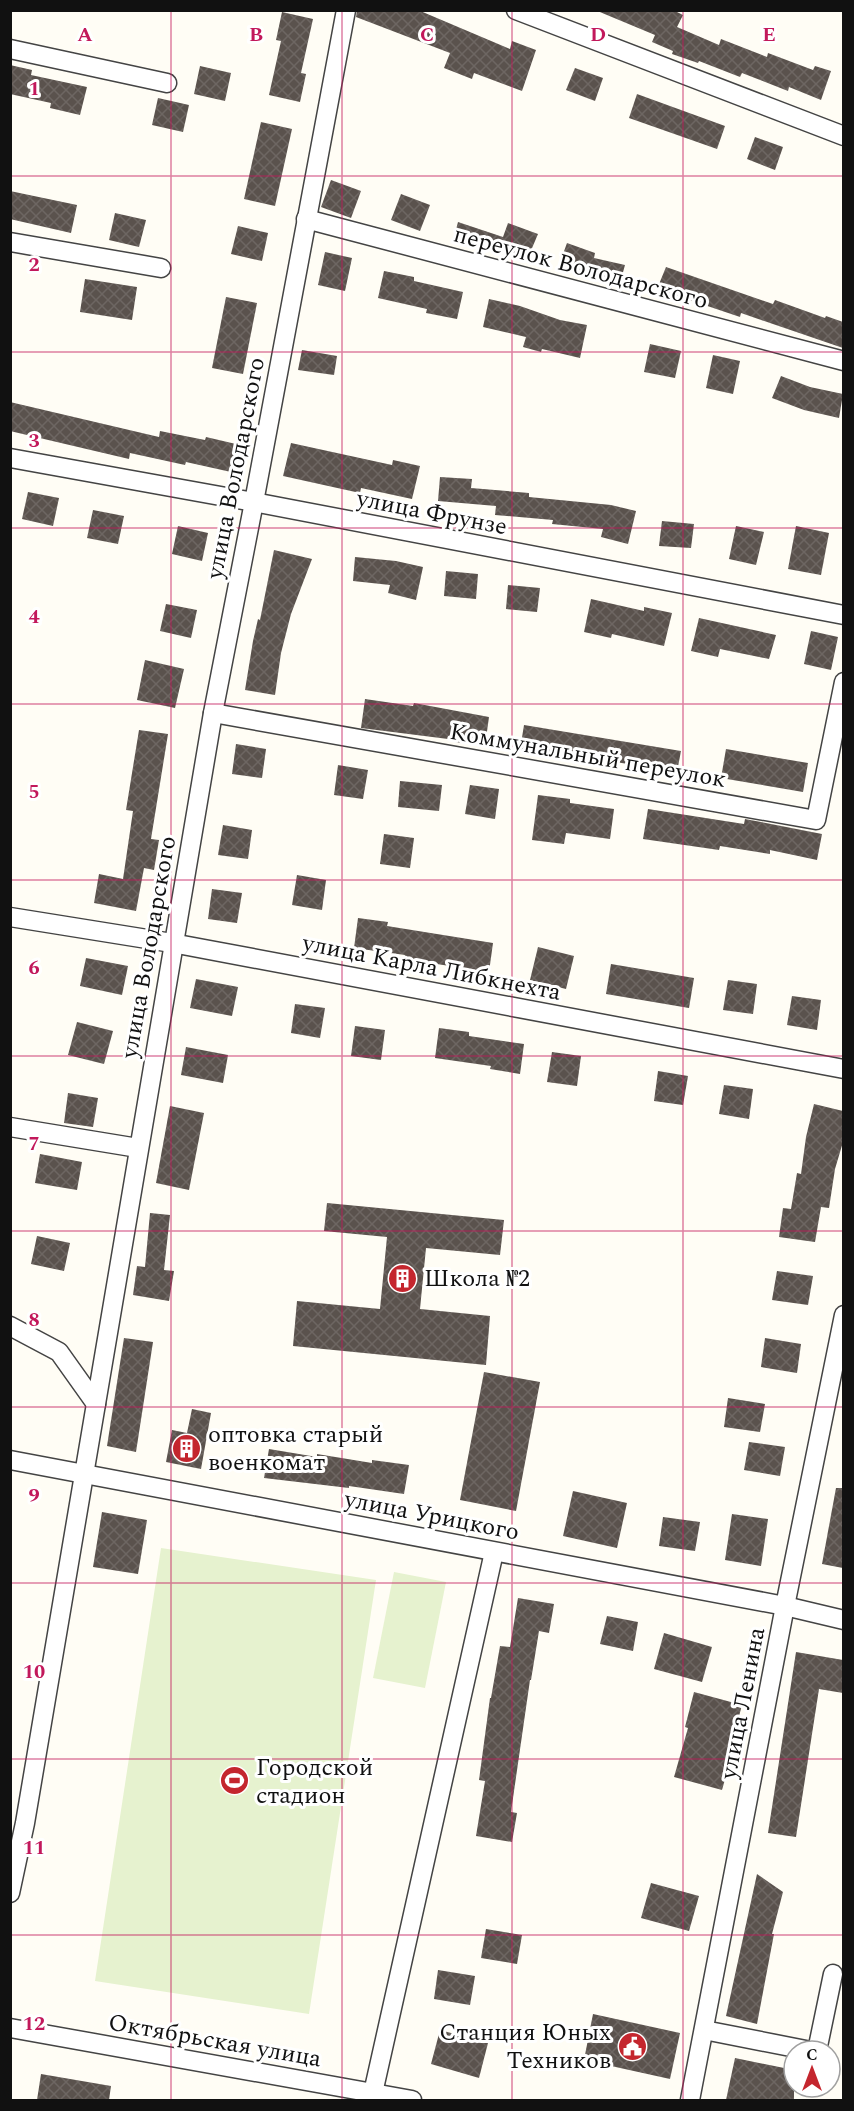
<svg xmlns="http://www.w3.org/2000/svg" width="854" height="2111" viewBox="0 0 854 2111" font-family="Spectral,serif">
<defs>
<pattern id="building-cross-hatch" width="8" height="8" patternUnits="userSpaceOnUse" patternTransform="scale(1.5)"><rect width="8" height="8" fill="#5a524d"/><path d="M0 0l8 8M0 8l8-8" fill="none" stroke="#6d6662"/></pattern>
</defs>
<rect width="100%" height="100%" fill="#fffdf5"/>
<g fill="#e6f2cf">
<path d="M161 1548 376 1580 309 2014 95 1981Z"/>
<path d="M394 1572 446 1582 425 1688 373 1678Z"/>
</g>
<g fill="url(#building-cross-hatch)">
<path d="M357 10H418L510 49 512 41 536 50 522 91 474 73 472 79 444 68 450 53 356 17Z"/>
<path d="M595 10H673L683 15 677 27 719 45 721 39 767 57 768 53 813 70 815 66 831 71 821 100 789 87 788 91 742 73 740 77 699 61 698 63 672 54 673 51 652 42 655 35Z"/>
<path d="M282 12 313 19 301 73 306 74 300 102 269 95 281 41 276 40Z"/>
<path d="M10 65 32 70 31 75 87 87 80 115 50 108 51 103 10 94Z"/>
<path d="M200 66 231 73 225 101 194 94Z"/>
<path d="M575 68 603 78 595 101 566 90Z"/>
<path d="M637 94 725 126 717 149 629 118Z"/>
<path d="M158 98 189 105 183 132 152 125Z"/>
<path d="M261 122 292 129 275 206 244 199Z"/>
<path d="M755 137 783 147 775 170 747 159Z"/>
<path d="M331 180 361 191 351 218 321 207Z"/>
<path d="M10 191 77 205 71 233 10 219Z"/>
<path d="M401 194 430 205 420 231 391 220Z"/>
<path d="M115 213 146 220 139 247 109 240Z"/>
<path d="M458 222 503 237 508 223 538 234 527 260 476 241 475 245 453 241Z"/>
<path d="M238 226 268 233 262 261 231 254Z"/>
<path d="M567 243 595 253 594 258 625 265 620 283 585 275 559 265Z"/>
<path d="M325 252 352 258 345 291 318 285Z"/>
<path d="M666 267 773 304 775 300 825 318 826 316 843 322V348L741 313 740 317 657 289Z"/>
<path d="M384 271 414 277V281L463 292 457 319 426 313 427 309 378 298Z"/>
<path d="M85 279 137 287 132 320 80 312Z"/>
<path d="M226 297 257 303 243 374 212 368Z"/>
<path d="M489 299 520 306 560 320 587 325 580 358 542 349 541 352 523 347 526 337 483 327Z"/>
<path d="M650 344 681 351 675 378 644 372Z"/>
<path d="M302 350 337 356 334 375 298 370Z"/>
<path d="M713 355 740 361 733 394 706 388Z"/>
<path d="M781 376 810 387 843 394 839 418 804 410 772 398Z"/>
<path d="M10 402 159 437 160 431 205 440 206 437 236 444 231 472 186 462 185 465 130 453 129 459 10 431Z"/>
<path d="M291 443 392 465 393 460 420 466 412 499 361 488 360 493 283 476Z"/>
<path d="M440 477 472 479 471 488 529 493V497L611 505 636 511 628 544 601 537 603 529 552 524 553 520 495 515 496 506 438 501Z"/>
<path d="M28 492 59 498 53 526 22 519Z"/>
<path d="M93 510 124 516 118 544 87 538Z"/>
<path d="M662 521 694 524 691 548 659 546Z"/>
<path d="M178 526 208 533 202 561 172 554Z"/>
<path d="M736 526 764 532 756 565 729 559Z"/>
<path d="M796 526 829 533 821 575 788 569Z"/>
<path d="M274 550 312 559 291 614 281 653 275 695 245 690 253 641 258 619 260 620Z"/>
<path d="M355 557 396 561 423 567 416 600 388 593 390 585 353 581Z"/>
<path d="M446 571 478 574 476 599 444 596Z"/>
<path d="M508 585 540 588 537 612 506 609Z"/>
<path d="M591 599 644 611V607L672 613 664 646 612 634 611 638 584 632Z"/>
<path d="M166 604 197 610 191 638 160 631Z"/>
<path d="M699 618 776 635 769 659 720 649 718 657 691 651Z"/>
<path d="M811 631 838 637 831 670 804 664Z"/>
<path d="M145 660 184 669 175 708 137 700Z"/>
<path d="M365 699 413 706 414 703 489 717 485 746 455 742 456 740 361 728Z"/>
<path d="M524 725 681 751 677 772 585 757 584 761 520 750Z"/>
<path d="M139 730 168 734 151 839 159 840 154 870 144 868 136 911 94 903 99 874 123 879 133 811 126 810Z"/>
<path d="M236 744 266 749 262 778 232 774Z"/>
<path d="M726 749 808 763 803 792 721 778Z"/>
<path d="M338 765 368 770 363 799 334 795Z"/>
<path d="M400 781 442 785 439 811 398 807Z"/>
<path d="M470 785 499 789 495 819 465 814Z"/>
<path d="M538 795 570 799V803L614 809 610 839 566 833 564 844 532 840Z"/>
<path d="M648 809 744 824 745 819 761 822 822 834 817 860 770 850V854L720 846 719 850 643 839Z"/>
<path d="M223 825 252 830 248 859 218 855Z"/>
<path d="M384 834 414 838 410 868 380 864Z"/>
<path d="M297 875 326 880 322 910 292 905Z"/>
<path d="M212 889 242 893 237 923 208 919Z"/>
<path d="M358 918 388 922 387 926 493 943 489 972 404 959 405 955 354 948Z"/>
<path d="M538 947 574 956 566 989 530 980Z"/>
<path d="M86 958 128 966 122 995 80 986Z"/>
<path d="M611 964 694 978 689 1008 606 994Z"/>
<path d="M196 979 238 987 232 1016 190 1008Z"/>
<path d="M728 980 757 984 753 1014 723 1010Z"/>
<path d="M792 996 821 1000 817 1030 787 1025Z"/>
<path d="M295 1004 325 1008 320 1038 291 1033Z"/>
<path d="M77 1022 113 1031 104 1064 68 1055Z"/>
<path d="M355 1026 385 1030 381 1060 351 1056Z"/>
<path d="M439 1028 469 1032V1036L524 1044 520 1074 490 1069 491 1066 435 1058Z"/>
<path d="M186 1047 228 1055 223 1083 181 1075Z"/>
<path d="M552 1052 581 1056 577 1086 547 1082Z"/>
<path d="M658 1071 688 1076 683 1105 654 1101Z"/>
<path d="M724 1085 753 1089 749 1119 719 1114Z"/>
<path d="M68 1093 98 1098 93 1127 64 1123Z"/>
<path d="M814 1104 843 1111V1142L835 1169 829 1208 821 1207 815 1242 779 1237 783 1208 791 1209 797 1173 801 1174 806 1137Z"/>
<path d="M170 1106 204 1113 189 1190 156 1183Z"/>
<path d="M40 1154 82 1162 77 1190 35 1183Z"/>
<path d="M327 1203 504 1220 500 1255 426 1248 420 1309 490 1316 486 1365 293 1346 297 1301 380 1309 387 1237 324 1231Z"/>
<path d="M150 1213 170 1215 164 1270 174 1271 169 1301 133 1295 137 1266 145 1267Z"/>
<path d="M37 1236 70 1243 64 1271 31 1264Z"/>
<path d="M777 1271 813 1276 808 1305 772 1300Z"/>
<path d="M124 1338 153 1342 136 1452 107 1446Z"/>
<path d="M765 1338 801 1344 797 1373 761 1367Z"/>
<path d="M484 1372 540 1382 516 1511 460 1500Z"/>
<path d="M728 1398 765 1404 760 1432 724 1427Z"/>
<path d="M192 1409 211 1413 201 1469 166 1462 172 1430 187 1433Z"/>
<path d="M749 1442 785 1447 780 1476 744 1470Z"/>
<path d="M269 1449 317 1457V1454L372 1463V1460L409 1465 404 1494 349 1486V1488L264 1478Z"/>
<path d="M836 1488H843V1568L822 1564Z"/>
<path d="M573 1491 627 1503 617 1548 563 1536Z"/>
<path d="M102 1512 147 1520 138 1574 93 1567Z"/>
<path d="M732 1514 768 1519 761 1566 725 1560Z"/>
<path d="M663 1517 700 1522 695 1551 659 1546Z"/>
<path d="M518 1598 554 1604 549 1633 539 1631 531 1680H530L511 1812 517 1813 512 1842 476 1836 485 1781 479 1780 490 1698H491L500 1646 510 1647Z"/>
<path d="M607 1616 638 1622 633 1651 600 1644Z"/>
<path d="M664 1633 712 1647 702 1682 654 1669Z"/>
<path d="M796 1652 843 1660V1693L819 1689 796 1837 768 1833Z"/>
<path d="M694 1692 742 1705 729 1754 732 1755 722 1790 674 1777 688 1728 685 1727Z"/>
<path d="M757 1874 783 1892 772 1934H774L757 2024 726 2016Z"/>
<path d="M651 1883 699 1896 689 1931 641 1918Z"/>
<path d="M486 1929 522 1935 517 1964 481 1958Z"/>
<path d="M438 1970 475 1976 470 2005 434 1999Z"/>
<path d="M593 2014 680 2033 670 2079 584 2060Z"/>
<path d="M440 2030 488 2043 479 2078 431 2064Z"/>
<path d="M735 2058 794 2070V2100H726Z"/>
<path d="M41 2074 111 2086 109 2100H37Z"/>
</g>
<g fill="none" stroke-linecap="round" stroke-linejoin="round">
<defs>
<g id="minor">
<path d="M516 10 844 136"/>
<path d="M10 49 167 83"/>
<path d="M306 219 844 361"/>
<path d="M10 242 161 268"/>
<path d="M10 458 254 502 844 615"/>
<path d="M213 713 816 820 844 682"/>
<path d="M10 917 172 943 844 1069"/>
<path d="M10 1127 138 1148"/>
<path d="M10 1326 59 1352 96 1404"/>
<path d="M10 1460 785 1606 844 1620"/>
<path d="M10 1893 25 1823 213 713 254 502 346 10"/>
<path d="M10 2028 412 2100"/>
<path d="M704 2030 811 2051"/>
<path d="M817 2051 833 1974"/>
<path d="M373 2093 494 1552"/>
<path d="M690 2100 785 1606 844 1315"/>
</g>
</defs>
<use href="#minor" stroke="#444" stroke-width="21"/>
<use href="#minor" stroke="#fff" stroke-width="18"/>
</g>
<path fill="none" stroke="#c2185b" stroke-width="1.5" stroke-opacity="0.55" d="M171 10V2100M342 10V2100M512 10V2100M683 10V2100M10 176H844M10 352H844M10 528H844M10 704H844M10 880H844M10 1056H844M10 1231H844M10 1407H844M10 1583H844M10 1759H844M10 1935H844"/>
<defs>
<symbol id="building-disc" viewBox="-11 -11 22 22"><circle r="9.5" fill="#c4262e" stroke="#fff"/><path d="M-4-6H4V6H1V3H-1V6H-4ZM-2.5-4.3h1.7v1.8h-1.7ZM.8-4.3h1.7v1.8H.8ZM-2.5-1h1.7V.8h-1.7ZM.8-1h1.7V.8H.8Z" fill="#fff"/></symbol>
<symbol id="stadium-disc" viewBox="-11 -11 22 22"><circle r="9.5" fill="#c4262e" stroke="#fff"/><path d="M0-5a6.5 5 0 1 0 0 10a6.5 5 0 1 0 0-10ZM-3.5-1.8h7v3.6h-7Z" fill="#fff"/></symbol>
<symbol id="civic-disc" viewBox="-11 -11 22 22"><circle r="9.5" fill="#c4262e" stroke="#fff"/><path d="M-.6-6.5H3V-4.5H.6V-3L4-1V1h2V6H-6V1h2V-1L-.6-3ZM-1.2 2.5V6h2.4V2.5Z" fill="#fff"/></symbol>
</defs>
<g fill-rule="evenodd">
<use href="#building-disc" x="386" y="1262" width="33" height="33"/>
<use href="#building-disc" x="170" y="1432" width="33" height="33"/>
<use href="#stadium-disc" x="218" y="1764" width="33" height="33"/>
<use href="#civic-disc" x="616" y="2030" width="33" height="33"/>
</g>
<g text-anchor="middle" stroke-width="6" stroke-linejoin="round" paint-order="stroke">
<g font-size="24" fill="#111" stroke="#fff">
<text transform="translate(581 267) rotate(15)" y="8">переулок Володарского</text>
<text transform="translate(235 468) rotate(-79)" y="8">улица Володарского</text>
<text transform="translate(432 512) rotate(11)" y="8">улица Фрунзе</text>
<text transform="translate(588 755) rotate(10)" y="8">Коммунальный переулок</text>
<text transform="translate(148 947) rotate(-80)" y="8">улица Володарского</text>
<text transform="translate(432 967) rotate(11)" y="8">улица Карла Либкнехта</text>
<text transform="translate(432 1515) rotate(11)" y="8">улица Урицкого</text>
<text transform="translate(742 1703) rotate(-79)" y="8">улица Ленина</text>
<text transform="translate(215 2040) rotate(10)" y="8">Октябрьская улица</text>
</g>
<g font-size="24" fill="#111" stroke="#fff" text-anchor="start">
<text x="424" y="1286">Школа №2</text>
<text x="208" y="1442">оптовка старый<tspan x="208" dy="28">военкомат</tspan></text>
<text x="256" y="1775">Городской<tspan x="256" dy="28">стадион</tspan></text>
<text x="611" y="2040" text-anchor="end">Станция Юных<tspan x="611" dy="28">Техников</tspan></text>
</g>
</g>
<g font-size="20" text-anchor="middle" font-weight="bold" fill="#c2185b" stroke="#fff" stroke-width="6" stroke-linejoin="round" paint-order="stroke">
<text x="85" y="41">A</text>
<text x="256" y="41">B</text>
<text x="427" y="41">C</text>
<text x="598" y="41">D</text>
<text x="769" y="41">E</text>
<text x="34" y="95">1</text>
<text x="34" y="271">2</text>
<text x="34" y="447">3</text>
<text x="34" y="623">4</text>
<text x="34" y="798">5</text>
<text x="34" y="974">6</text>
<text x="34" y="1150">7</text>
<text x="34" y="1326">8</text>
<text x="34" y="1502">9</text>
<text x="34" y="1678">10</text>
<text x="34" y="1854">11</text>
<text x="34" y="2030">12</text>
</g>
<rect width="854" height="2111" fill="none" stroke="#111111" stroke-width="24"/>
<g transform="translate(812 2069)"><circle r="28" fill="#ffffff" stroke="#a0a0a0" stroke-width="1.5"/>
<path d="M0-4.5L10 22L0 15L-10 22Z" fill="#c4262e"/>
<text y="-9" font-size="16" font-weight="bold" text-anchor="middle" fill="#111111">С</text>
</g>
</svg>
